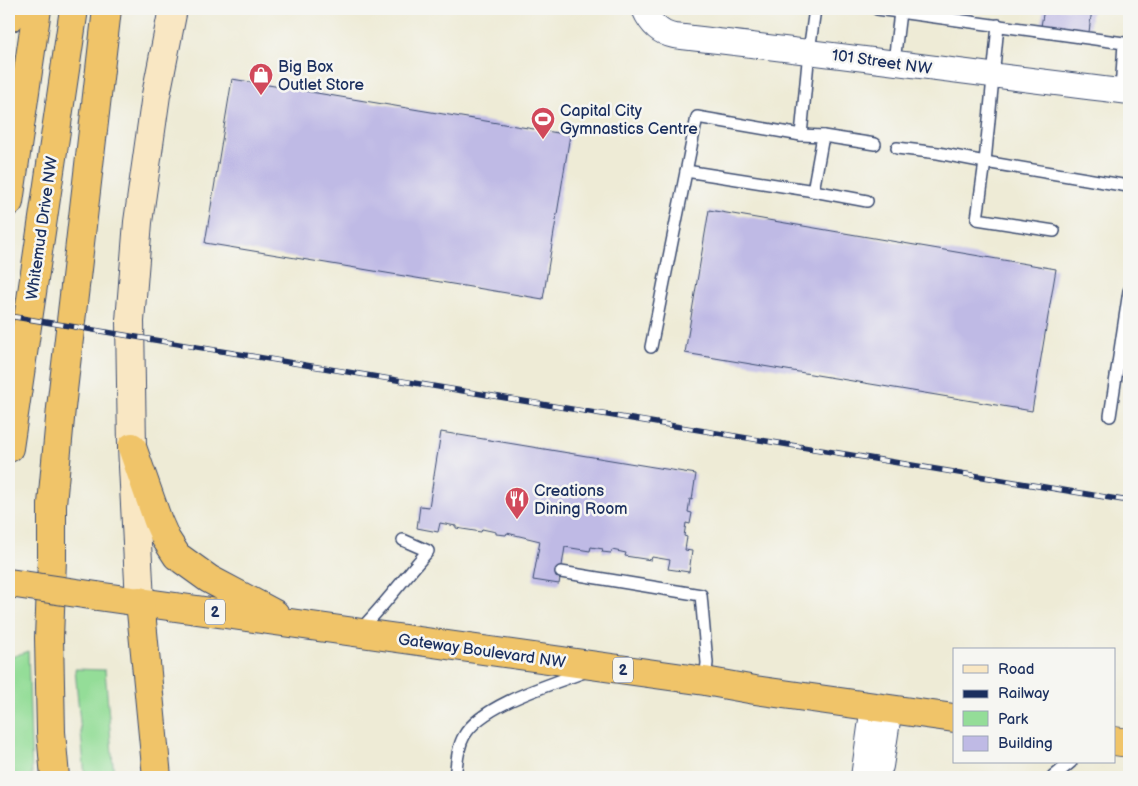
<svg xmlns="http://www.w3.org/2000/svg" width="1138" height="786" viewBox="0 0 1138 786" font-family="'Balsamiq Sans',sans-serif">
<rect width="100%" height="100%" fill="#f6f6f2"/>
<filter id="ink" filterUnits="userSpaceOnUse"><feTurbulence type="fractalNoise" baseFrequency=".02" numOctaves="2"/><feDisplacementMap in="SourceGraphic" scale="10" xChannelSelector="R" yChannelSelector="G"/><feConvolveMatrix kernelMatrix="1 2 1 2 8 2 1 2 1" color-interpolation-filters="sRGB"/></filter>
<filter id="wash" filterUnits="userSpaceOnUse"><feTurbulence type="fractalNoise" baseFrequency=".0096" numOctaves="4" result="noise"/><feDisplacementMap in="SourceGraphic" scale="20" xChannelSelector="R" yChannelSelector="G"/><feGaussianBlur stdDeviation="1.12" result="paint"/><feColorMatrix in="noise" values="0 0 0 0 0 0 0 0 0 0 0 0 0 0 0 0 0 1.4 0 .05"/><feComposite in="paint" operator="in"/></filter>
<g filter="url(#wash)">
<rect width="100%" height="100%" fill="#eeebd6"/>
<g fill="#94dd98" stroke="#58867b">
<path d="M28 651 32 777H9V658Z"/>
<path d="M75 669 105 670 114 777H85Z"/>
</g>
<g id="blocks">
<g fill="#bfbae5">
<path d="M1044 9H1092L1089 32 1041 26Z"/>
<path d="M232 79 570 135 543 299 205 243Z"/>
<path d="M709 210 1056 269 1032 411 685 353Z"/>
<path d="M441 432 696 474 692 500 690 499 688 512 692 513 690 524 686 523 684 536 687 537 685 550 692 551 689 572 668 569 670 560 652 557 651 560 625 556 626 553 612 550 611 553 602 552 603 549 591 547 590 551 565 547 559 584 533 580 540 541 507 533 506 535 496 534V532L482 529 481 532 456 528V526L440 523 438 532 417 528 420 506 429 507Z"/>
</g>
</g>
</g>
<g filter="url(#ink)">
<use href="#blocks" fill-opacity="0" stroke="#3b4b70" stroke-width="1"/>
<g fill="none" stroke-linecap="round" stroke-linejoin="round">
<defs>
<g id="lane">
<path d="M877 9 1124 43 1121 91"/>
<path d="M894 62 900 12"/>
<path d="M801 135 823 136 813 191"/>
<path d="M823 136 875 144"/>
<path d="M897 148 938 153 985 162 998 25"/>
<path d="M686 171 808 190 867 201"/>
<path d="M1054 231 977 219 985 162 1128 186 1129 188"/>
<path d="M651 347 697 117 801 135 809 51 815 9"/>
<path d="M1110 416 1129 291"/>
<path d="M561 572 701 595 707 663 705 681"/>
<path d="M359 631C384 606 405 577 428 551L403 540"/>
<path d="M455 777C457 764 457 748 464 736 482 704 553 684 587 671"/>
<path d="M1053 777 1071 762"/>
</g>
<g id="street">
<path d="M644 9C650 23 659 33 674 36 826 53 977 74 1129 92"/>
<path d="M881 766 890 708"/>
<path d="M863 777 873 706"/>
</g>
<path id="secondary" d="M140 601 132 447 130 321 138 222 156 95 173 9"/>
<g id="highway">
<path d="M9 18 11 9"/>
<path d="M9 202 37 9"/>
<path d="M132 447 158 521 166 539 177 556 209 579 275 614"/>
<path d="M9 448 74 9"/>
<path d="M97 596 705 681 755 690 954 718"/>
<path d="M140 601 157 777"/>
<path d="M1114 741 1129 743"/>
<path d="M55 777 51 732 49 638 52 559V504L61 408 107 9"/>
</g>
</defs>
<use href="#lane" stroke="#3b4b70" stroke-width="14"/>
<use href="#street" stroke="#3b4b70" stroke-width="26"/>
<use href="#secondary" stroke="#3b4b70" stroke-width="30"/>
<use href="#highway" stroke="#3b4b70" stroke-width="30"/>
<use href="#lane" stroke="#fff" stroke-width="11"/>
<use href="#street" stroke="#fff" stroke-width="24"/>
<use href="#secondary" stroke="#f9e7c3" stroke-width="28"/>
<use href="#highway" stroke="#f0c469" stroke-width="28"/>
<defs>
<path id="rail" d="M9 316 1129 501"/>
</defs>
<use href="#rail" stroke="#1b2f5e" stroke-width="5.5"/>
<use href="#rail" stroke="#f6f6f2" stroke-width="4" stroke-dasharray="11" stroke-linecap="butt"/>
<defs>
<path id="highway-bridge" d="M9 583 97 596"/>
</defs>
<use href="#highway-bridge" stroke="#3b4b70" stroke-width="30" stroke-linecap="butt"/>
<use href="#highway-bridge" stroke="#f0c469" stroke-width="28"/>
</g>
</g>
<defs>
<symbol id="shop-pin" viewBox="-11 -11 22 30"><path d="M0 17L-7.5 6A9.5 9.5 0 1 1 7.5 6Z" fill="#d1495b" stroke="#f6f6f2"/><path d="M-5-2.5h2.3a2.7 3.5 0 0 1 5.4 0H5L5.5 6h-11ZM-1.5-2.5h3a1.5 2.3 0 0 0-3 0Z" fill="#fff"/></symbol>
<symbol id="stadium-pin" viewBox="-11 -11 22 30"><path d="M0 17L-7.5 6A9.5 9.5 0 1 1 7.5 6Z" fill="#d1495b" stroke="#f6f6f2"/><path d="M0-5a6.5 5 0 1 0 0 10a6.5 5 0 1 0 0-10ZM-3.5-1.8h7v3.6h-7Z" fill="#fff"/></symbol>
<symbol id="restaurant-pin" viewBox="-11 -11 22 30"><path d="M0 17L-7.5 6A9.5 9.5 0 1 1 7.5 6Z" fill="#d1495b" stroke="#f6f6f2"/><path d="M-5-6h1v4h1v-4h1v4h1v-4h1v5L-1.5 .5V6h-2V.5L-5-1ZM5-6V6H3V1.5H1.5Q1.5-4 5-6Z" fill="#fff"/></symbol>
</defs>
<g fill-rule="evenodd">
<use href="#shop-pin" x="247" y="61" width="28" height="38"/>
<use href="#stadium-pin" x="529" y="105" width="28" height="38"/>
<use href="#restaurant-pin" x="503" y="485" width="28" height="38"/>
</g>
<g text-anchor="middle" stroke-width="5" stroke-linejoin="round" paint-order="stroke">
<g fill="#f6f6f2" stroke="#5d6b8a" stroke-width="1">
<rect x="205" y="599.5" width="20" height="25" rx="4"/>
<rect x="613" y="657.5" width="20" height="25" rx="4"/>
</g>
<g font-size="15" font-weight="bold" fill="#1b2f5e">
<text x="215" y="617">2</text>
<text x="623" y="675">2</text>
</g>
<g font-size="16" fill="#1b2f5e" stroke="#f6f6f2">
<text transform="translate(882 61) rotate(8)" y="6">101 Street NW</text>
<text transform="translate(41 228) rotate(-82)" y="6">Whitemud Drive NW</text>
<text transform="translate(482 650) rotate(8)" y="6">Gateway Boulevard NW</text>
</g>
<g font-size="16" fill="#1b2f5e" stroke="#f6f6f2" text-anchor="start">
<text x="278" y="72">Big Box<tspan x="278" dy="18">Outlet Store</tspan></text>
<text x="560" y="116">Capital City<tspan x="560" dy="18">Gymnastics Centre</tspan></text>
<text x="534" y="496">Creations<tspan x="534" dy="18">Dining Room</tspan></text>
</g>
</g>
<rect width="1138" height="786" fill="none" stroke="#f6f6f2" stroke-width="30"/>
<rect x="953" y="648" width="162" height="115" fill="#f6f6f2" stroke="#9ea6b7"/>
<rect x="963" y="665" width="25" height="8" fill="#f9e7c3" stroke="#9ea6b7"/>
<text x="998" y="674" font-size="15" fill="#1b2f5e">Road</text>
<rect x="963" y="690" width="25" height="8" fill="#1b2f5e" stroke="#9ea6b7"/>
<text x="998" y="698" font-size="15" fill="#1b2f5e">Railway</text>
<rect x="963" y="711" width="25" height="15" fill="#94dd98" stroke="#9ea6b7"/>
<text x="998" y="724" font-size="15" fill="#1b2f5e">Park</text>
<rect x="963" y="736" width="25" height="15" fill="#bfbae5" stroke="#9ea6b7"/>
<text x="998" y="748" font-size="15" fill="#1b2f5e">Building</text>
</svg>
